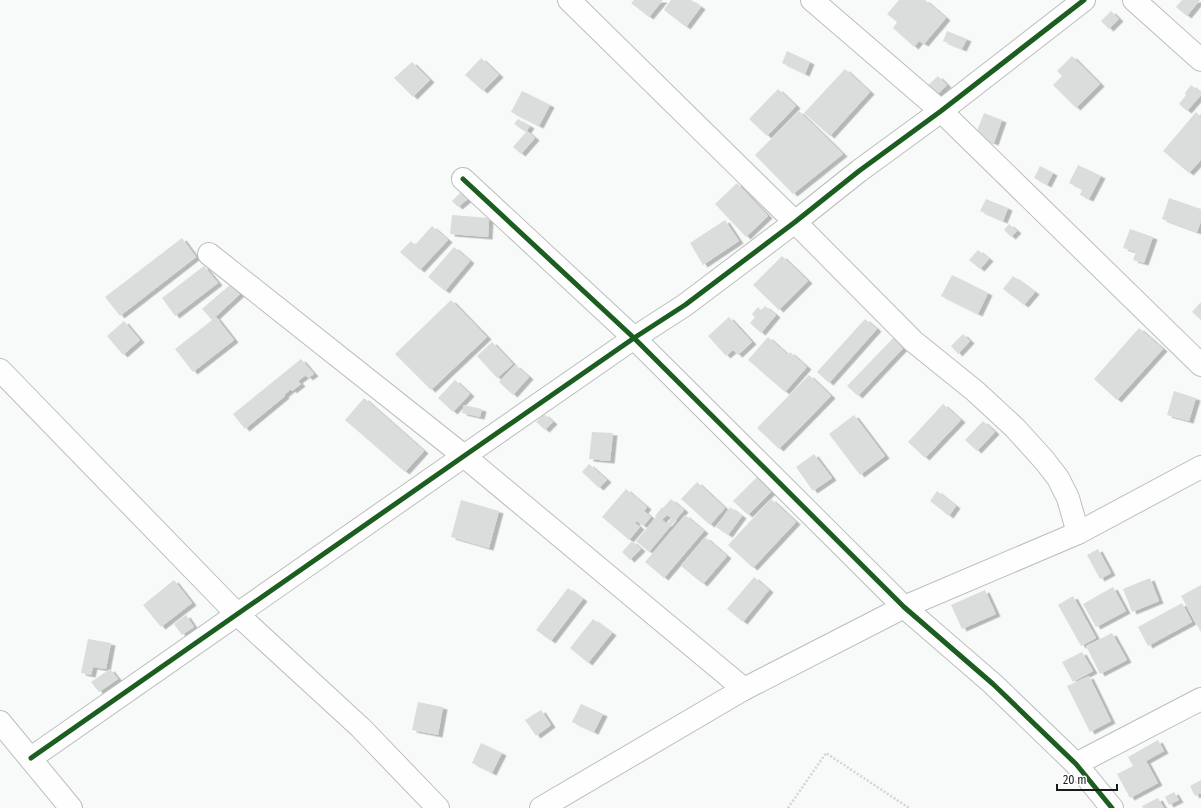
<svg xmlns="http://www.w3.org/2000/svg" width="1201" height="808" viewBox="0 0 1201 808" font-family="'Fira Sans Condensed',sans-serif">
<defs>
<filter id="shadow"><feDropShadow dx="4.5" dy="2.5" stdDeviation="0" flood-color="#0004"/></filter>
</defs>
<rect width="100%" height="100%" fill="#f7faf9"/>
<g fill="#dbdddc" fill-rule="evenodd" filter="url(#shadow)">
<path d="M634 0H663L649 17 631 3Z"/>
<path d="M671 0H691L701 7 686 27 664 10Z"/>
<path d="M899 0H925L946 18 924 44 919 41 914 47 893 28 897 22 887 14Z"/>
<path d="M1182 0H1200L1187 16 1176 7Z"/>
<path d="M1111 11 1119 19 1109 29 1101 21Z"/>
<path d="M947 31 967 39 962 49 943 41Z"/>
<path d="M787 51 810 62 805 74 782 63Z"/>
<path d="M1072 56 1100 84 1076 108 1053 85 1062 76 1057 71Z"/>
<path d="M481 58 499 75 483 91 465 75Z"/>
<path d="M412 62 430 80 413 97 394 78Z"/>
<path d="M845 69 870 92 830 136 804 113Z"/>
<path d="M938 76 947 85 934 98 925 88Z"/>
<path d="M1191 85 1201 93V95L1187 111 1179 104 1186 95 1185 93Z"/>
<path d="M778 89 796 106 767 136 749 119Z"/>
<path d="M522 91 550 105 539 126 511 112Z"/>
<path d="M799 111 843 154 793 194 755 155Z"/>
<path d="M1196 112 1201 117V160L1189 173 1163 151Z"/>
<path d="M984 113 1002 120 994 143 975 136Z"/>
<path d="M518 119 530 126 526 132 514 124Z"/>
<path d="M527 131 535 138 521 154 513 147Z"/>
<path d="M1078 165 1101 176 1089 199 1080 195 1082 189 1069 183Z"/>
<path d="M1040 166 1053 173 1047 185 1034 178Z"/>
<path d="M737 183 768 216 746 237 715 204Z"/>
<path d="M462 191 469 198 458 207 452 201Z"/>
<path d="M1169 198 1201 209V221L1197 232 1162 219Z"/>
<path d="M986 199 1008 208 1003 221 980 211Z"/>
<path d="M452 215 489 218 488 237 450 234Z"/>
<path d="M725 220 739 241 703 265 690 243Z"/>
<path d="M1009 224 1017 231 1011 237 1004 230Z"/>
<path d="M432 226 448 240 420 270 400 252 411 241 415 245Z"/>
<path d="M1130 229 1153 237 1144 263 1133 260 1136 252 1123 248Z"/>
<path d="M182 238 196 257 120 316 105 297Z"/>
<path d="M454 247 470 261 445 291 428 277Z"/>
<path d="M978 250 989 259 980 269 969 260Z"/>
<path d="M782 256 808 281 779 310 753 285Z"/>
<path d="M204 266 218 283 175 316 162 298Z"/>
<path d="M952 275 988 293 978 314 941 296Z"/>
<path d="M1013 276 1035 292 1024 305 1003 289Z"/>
<path d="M231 284 240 294 212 320 202 309Z"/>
<path d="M451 300 487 337 431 390 395 354Z"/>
<path d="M1201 302V320L1192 312Z"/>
<path d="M765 306 776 315 761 333 750 323 755 317 752 314 758 307 761 310Z"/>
<path d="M216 317 234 340 193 372 175 349Z"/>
<path d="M729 317 752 342 738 355 733 350 726 356 708 336Z"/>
<path d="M865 319 877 329 829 383 817 372Z"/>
<path d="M124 321 140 340 123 355 107 336Z"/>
<path d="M1139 328 1163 349 1117 400 1094 379Z"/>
<path d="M963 334 970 341 958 354 951 346Z"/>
<path d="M896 335 906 345 858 396 847 386Z"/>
<path d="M768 337 788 355 790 352 807 367 785 392 748 360Z"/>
<path d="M492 342 513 364 497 378 477 356Z"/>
<path d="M301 359 314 374 308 378 306 375 298 381 301 384 292 391 291 389 284 395 285 396 245 429 233 414Z"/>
<path d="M515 365 529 377 513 395 499 382Z"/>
<path d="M809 375 831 396 779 449 757 428Z"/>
<path d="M455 380 470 394 453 412 438 398Z"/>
<path d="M1174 391 1196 398 1189 421 1167 415Z"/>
<path d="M364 398 424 451 405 472 345 420Z"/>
<path d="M943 404 961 420 925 458 908 442Z"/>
<path d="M464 405 482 409 480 417 462 413Z"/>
<path d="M544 414 553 422 545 430 536 422Z"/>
<path d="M854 415 885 456 860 475 829 434Z"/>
<path d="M983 421 995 432 977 451 965 440Z"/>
<path d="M592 432 613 433 610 461 589 459Z"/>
<path d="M814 454 832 478 813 491 796 467Z"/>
<path d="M589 464 607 480 599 488 582 472Z"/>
<path d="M760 474 775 488 748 515 733 501Z"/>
<path d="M697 482 725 508 710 525 681 499Z"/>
<path d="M626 489 647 507 644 511 651 517 643 526 637 521 635 523 640 527 629 540 602 517Z"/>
<path d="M937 491 956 506 949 516 930 501Z"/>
<path d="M671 499 684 510 649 552 636 541 656 517 655 516 662 507 663 508ZM667 515 672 518 667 524 662 520Z"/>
<path d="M771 499 796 522 753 568 728 545Z"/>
<path d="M461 500 499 511 489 548 451 537Z"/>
<path d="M730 507 742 516 728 535 716 527Z"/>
<path d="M685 515 704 531 664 578 645 562Z"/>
<path d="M705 537 727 556 703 584 681 566Z"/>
<path d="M632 541 641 549 630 560 622 552Z"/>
<path d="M1098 549 1111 573 1100 579 1087 555Z"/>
<path d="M754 577 769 590 743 622 727 609Z"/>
<path d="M1150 578 1159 601 1132 612 1123 589Z"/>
<path d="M174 580 192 603 161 627 143 605Z"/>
<path d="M1201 585V632L1181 596Z"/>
<path d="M1113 587 1126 611 1096 627 1083 604Z"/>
<path d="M568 588 583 599 551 641 536 630Z"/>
<path d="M985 590 996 614 962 629 951 605Z"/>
<path d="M1073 596 1096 638 1081 646 1058 605Z"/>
<path d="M1182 603 1192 622 1148 646 1138 627Z"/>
<path d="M186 615 194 627 182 635 174 624Z"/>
<path d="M593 619 612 633 588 663 570 648Z"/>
<path d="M1112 633 1127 660 1100 674 1086 646Z"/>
<path d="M88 639 111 643 106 669 93 667 91 675 81 673Z"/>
<path d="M1082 652 1093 671 1073 682 1062 662Z"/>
<path d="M110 669 118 679 99 692 91 682Z"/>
<path d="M1089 676 1111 721 1090 732 1067 686Z"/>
<path d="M418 702 443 707 438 735 412 730Z"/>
<path d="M581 704 603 714 594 732 572 722Z"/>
<path d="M541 710 551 725 536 736 525 720Z"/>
<path d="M1158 740 1164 751 1146 761 1158 783 1130 798 1117 774 1133 766 1128 757Z"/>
<path d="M481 743 502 753 492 773 472 763Z"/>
<path d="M1201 780V793L1195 796 1190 786Z"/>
<path d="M1174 792 1179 800 1169 805 1165 797Z"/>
<path d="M1158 798 1164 808H1143L1142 806Z"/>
</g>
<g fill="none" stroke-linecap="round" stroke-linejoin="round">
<defs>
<g id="minor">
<path d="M569 0 795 222 913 341 975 391 1015 428 1044 460 1058 478 1068 498 1078 533"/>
<path d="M812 0 941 111 1201 365"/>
<path d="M1134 0 1201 60"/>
<path d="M463 179 634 338 904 607 993 684 1076 764 1112 808"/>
<path d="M209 254 464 456 744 689"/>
<path d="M0 370 237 614 361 728 438 808"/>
<path d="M0 722 71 808"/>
<path d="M31 758 464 456 634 338 685 305 795 222 859 171 941 111 1084 0"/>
<path d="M1076 764 1201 699"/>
<path d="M541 808 744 689 904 607 1078 533 1201 467"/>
</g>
</defs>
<use href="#minor" stroke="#bcbebe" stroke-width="24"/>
<path stroke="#d3d5d4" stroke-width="2.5" stroke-dasharray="2 2" stroke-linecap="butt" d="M788 808 826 753 909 808"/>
<use href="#minor" stroke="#fefefe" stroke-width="22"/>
<defs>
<g id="cycleway">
<path d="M463 179 634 338 904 607 993 684 1076 764 1112 808"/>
<path d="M31 758 464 456 634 338 685 305 795 222 859 171 941 111 1084 0"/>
</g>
</defs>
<use href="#cycleway" stroke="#fff" stroke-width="8"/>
<use href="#cycleway" stroke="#1b5e20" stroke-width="5"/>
</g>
<path d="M1057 784v6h60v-6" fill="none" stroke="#1a1c1b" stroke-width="2"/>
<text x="1063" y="784" font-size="12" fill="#1a1c1b" stroke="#ffffff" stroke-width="3" paint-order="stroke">20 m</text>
</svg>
